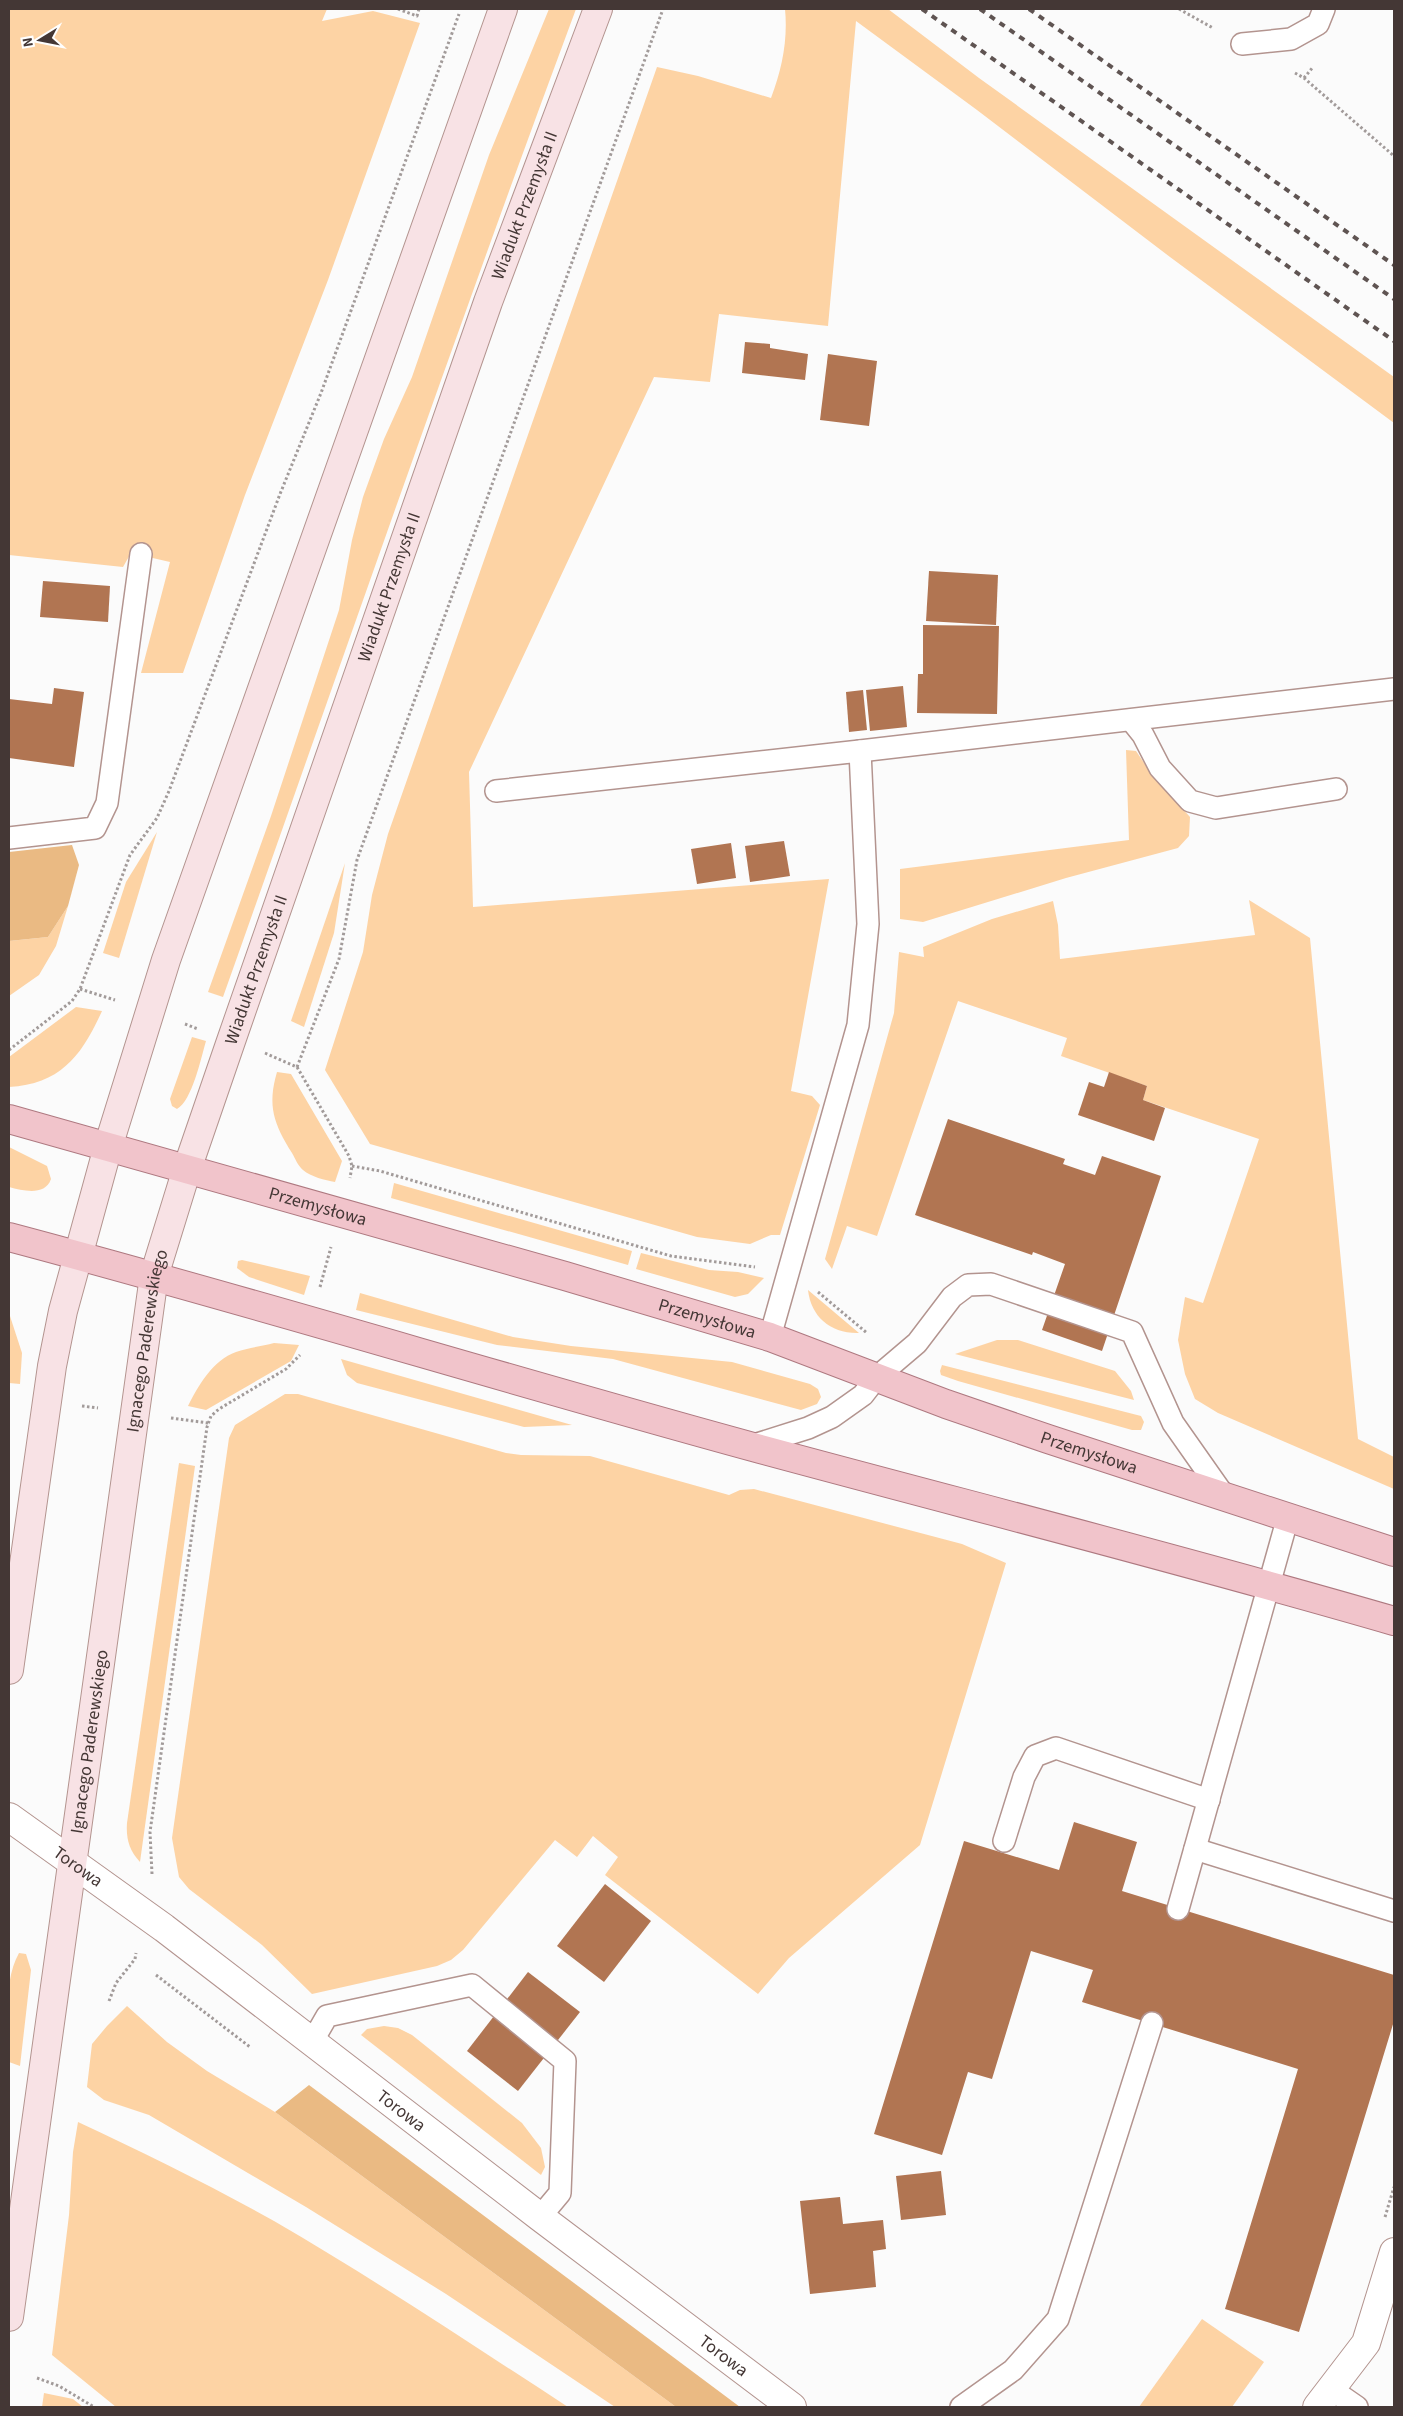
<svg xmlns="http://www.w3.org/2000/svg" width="1403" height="2416" viewBox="0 0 1403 2416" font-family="'Source Sans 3',sans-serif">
<rect width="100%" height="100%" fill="#fbfbfb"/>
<g fill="#fdd3a4">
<path d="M9 9H327L322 21 373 11 420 23 328 280 245 495 183 673H141L170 562 131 553 123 567 9 555Z"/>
<path d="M549 9H576C454 337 340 667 223 997L208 992 271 816 339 610 352 540 363 497 384 439 412 377 489 155Z"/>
<path d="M785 9H888L979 78 1394 377V423L1170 257 977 110 856 21 828 326 719 314 710 382 654 377 469 772 473 907 829 879 791 1091 812 1096 820 1105 780 1235H771L750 1244 697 1237 370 1144 325 1070 363 952 372 895 388 834 657 67 698 76 771 98C782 69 788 40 785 9Z"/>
<path d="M1126 750 1136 751 1153 776 1190 817 1189 836 1178 848 1066 878 923 922 900 919V869L1129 840Z"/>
<path d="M157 832 119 958 103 953 126 882Z"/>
<path d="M345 863 334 933 304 1027 291 1021Z"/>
<path d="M1249 900 1310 938 1358 1439 1394 1457V1489L1218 1413 1195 1399 1185 1374 1178 1340 1185 1297 1203 1303 1259 1139 1143 1100 1147 1086 1061 1056 1067 1038 958 1001 877 1236 847 1226 832 1269 825 1259 894 1013 899 952 924 957 923 947 992 919 1053 901 1058 925 1060 959 1255 935Z"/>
<path d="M68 906 56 946 39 975 9 996V941L48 937Z"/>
<path d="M76 1007 102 1011C82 1055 61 1084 9 1087V1057Z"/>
<path d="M192 1037 206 1041C201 1058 192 1101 177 1109L172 1106 170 1099Z"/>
<path d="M277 1072 291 1074 342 1161 335 1182C325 1180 311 1177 303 1170 298 1166 295 1158 292 1153 274 1124 267 1106 277 1072Z"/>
<path d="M9 1147 47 1166 51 1179C45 1196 24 1191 9 1187Z"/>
<path d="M394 1183 632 1251 628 1265 391 1198Z"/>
<path d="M641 1253 709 1270 738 1272 764 1278 748 1294 735 1297 636 1269Z"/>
<path d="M242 1260 310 1276 304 1295 249 1277 237 1268 238 1261Z"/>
<path d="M808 1290 859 1333C831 1334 811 1317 808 1290Z"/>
<path d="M360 1293 513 1337 571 1346 732 1362 810 1384 818 1389 821 1397 817 1404 801 1410 613 1359 497 1345 356 1310Z"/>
<path d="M9 1313 22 1353 20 1384 9 1383Z"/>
<path d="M997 1340H1018L1115 1371 1131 1391 1134 1400 955 1354Z"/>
<path d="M274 1343 299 1345 291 1361 206 1410 188 1406C198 1386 213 1360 236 1352 248 1348 262 1346 274 1343Z"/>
<path d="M341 1359 572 1425 524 1427 357 1383 347 1375Z"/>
<path d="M942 1365 1141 1416 1144 1422 1141 1430H1132L958 1381 941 1375 940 1371Z"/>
<path d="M285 1394H298L506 1453 521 1455 590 1456 729 1495 740 1490 754 1489 962 1544 1006 1563 920 1845 789 1958 758 1994 605 1875 618 1857 593 1836 577 1857 555 1840 463 1950 451 1960 437 1966 312 1994 262 1945 189 1889 179 1877 172 1838 229 1438 235 1425Z"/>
<path d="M179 1463 195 1466 140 1862C129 1850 126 1839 127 1823Z"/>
<path d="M19 1953 26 1954 31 1970 20 2066 9 2062C9 2027 2 1984 19 1953Z"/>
<path d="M127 2006 167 2042 207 2071 275 2112 676 2407H615L446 2294 306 2207 149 2115 104 2100 87 2087 92 2044 107 2026Z"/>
<path d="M384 2026 398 2028 412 2035 522 2123 541 2148 545 2167 541 2175 361 2035 367 2029Z"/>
<path d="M78 2122C144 2153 210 2185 274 2221 374 2279 471 2344 568 2407H116L52 2355 69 2215 73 2152Z"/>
<path d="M1202 2319 1264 2362 1232 2407H1139Z"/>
<path d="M44 2393 73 2399 83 2407H42Z"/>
</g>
<g fill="#eaba83">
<path d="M72 845 79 865 68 906 48 937 9 941V852Z"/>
<path d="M309 2085 740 2407H676L275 2112Z"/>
</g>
<g fill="#b17552">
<path d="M745 342 770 344V348L808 354 805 380 742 373Z"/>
<path d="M828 354 877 361 869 426 820 420Z"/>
<path d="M929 571 998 575 996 625 926 621Z"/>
<path d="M43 581 110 586 108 622 40 617Z"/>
<path d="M923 625 999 626 997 714 917 713 918 674H923Z"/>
<path d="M903 686 907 727 870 731 866 690Z"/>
<path d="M54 688 84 692 74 767 9 758V699L52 704Z"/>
<path d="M863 690 867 730 849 732 846 692Z"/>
<path d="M784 841 790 876 750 882 745 846Z"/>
<path d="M731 843 736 878 697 884 691 849Z"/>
<path d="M1109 1072 1147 1086 1143 1100 1165 1108 1154 1141 1078 1115 1089 1082 1104 1087Z"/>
<path d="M948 1119 1065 1159 1063 1164 1095 1175 1102 1156 1161 1176 1102 1351 1042 1330 1065 1264 1033 1252 1032 1255 915 1215Z"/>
<path d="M1074 1822 1137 1842 1122 1891 1394 1975V2021L1299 2332 1225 2309 1298 2069 1082 2002 1093 1970 1031 1951 992 2079 968 2072 942 2155 874 2134 964 1841 1059 1870Z"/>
<path d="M605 1884 651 1921 604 1982 557 1946Z"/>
<path d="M528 1972 580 2012 518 2091 467 2051Z"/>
<path d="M941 2171 946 2215 901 2220 896 2176Z"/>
<path d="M840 2197 843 2224 883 2220 886 2249 873 2251 876 2287 810 2294 800 2201Z"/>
</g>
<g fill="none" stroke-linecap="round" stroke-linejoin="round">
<defs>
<g id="service">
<path d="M1242 44 1291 39 1318 24 1324 9"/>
<path d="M1131 720 1143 735 1160 768 1190 801 1216 808 1336 789"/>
<path d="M496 791 860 751 1394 689"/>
<path d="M9 838 95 828 107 803 141 554"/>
<path d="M770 1337 858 1025 868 924 860 751"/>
<path d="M751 1446 808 1428 832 1417 863 1395 877 1377 917 1343 952 1297 968 1285 991 1284 1132 1332 1173 1423 1225 1497"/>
<path d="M1004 1841 1024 1777 1035 1756 1056 1748 1209 1800"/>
<path d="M1195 1849 1394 1911"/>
<path d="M1178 1909 1288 1517"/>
<path d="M312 2042 327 2016 472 1985 565 2061 560 2193 540 2217"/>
<path d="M1331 2389 1357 2407"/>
<path d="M961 2407 1013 2370 1058 2319 1152 2023"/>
</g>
<g id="minor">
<path id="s1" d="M9 1817 164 1928 540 2217 792 2407"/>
<path d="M1317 2407 1366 2343 1394 2252"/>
</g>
<g id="secondary">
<path d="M9 1670 52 1366 63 1311 108 1147 166 960 503 9"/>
<path id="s2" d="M9 2317 154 1276 187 1169 231 1041 488 302 598 9"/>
</g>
<g id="primary">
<path id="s3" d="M9 1119 565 1276 770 1337 946 1404 1048 1439 1394 1552"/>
<path d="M9 1237C258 1303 504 1379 753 1447 967 1505 1181 1559 1394 1621"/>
</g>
</defs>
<use href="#service" stroke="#b3948f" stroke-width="24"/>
<use href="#minor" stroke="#b3948f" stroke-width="30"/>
<use href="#secondary" stroke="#b3948f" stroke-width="30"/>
<use href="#primary" stroke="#ae7980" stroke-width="30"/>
<g stroke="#a29b9a" stroke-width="3" stroke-dasharray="2.5 2.5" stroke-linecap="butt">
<path d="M398 9 417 16 419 9"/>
<path d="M1179 9 1213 28"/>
<path d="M1295 73 1304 78 1394 156"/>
<path d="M1304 78 1313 67"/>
<path d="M80 989 115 1000"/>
<path d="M185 1024 198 1029"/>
<path d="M9 1050 72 1001 80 989 130 855 157 818 169 791 280 494 321 393 459 14"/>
<path d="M265 1053 297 1067 349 1156 352 1166 350 1178"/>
<path d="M297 1067 339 959 357 860 663 9"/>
<path d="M352 1166 380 1171 671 1256 755 1267"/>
<path d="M320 1287 331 1247"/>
<path d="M818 1292 867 1333"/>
<path d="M82 1406 98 1408"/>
<path d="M171 1418 208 1423"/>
<path d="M152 1874 150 1832 207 1427 211 1416 219 1409 286 1369 300 1355"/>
<path d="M156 1975 250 2047"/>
<path d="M109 2001 116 1983 135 1959 136 1953"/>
<path d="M1385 2217 1394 2187"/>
<path d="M37 2378 59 2386 94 2407"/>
</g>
<use href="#service" stroke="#fff" stroke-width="21"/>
<use href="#minor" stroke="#fff" stroke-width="28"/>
<use href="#secondary" stroke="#f8e2e5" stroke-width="28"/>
<use href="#primary" stroke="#f1c4cb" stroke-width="28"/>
<g stroke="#5f5452" stroke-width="4" stroke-dasharray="6 6" stroke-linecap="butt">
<path d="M922 9 1394 341"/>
<path d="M980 9 1394 299"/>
<path d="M1029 9 1394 265"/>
</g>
</g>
<g text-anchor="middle" stroke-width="4" stroke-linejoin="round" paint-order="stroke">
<g font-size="18" fill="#443735" stroke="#fff">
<text dy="6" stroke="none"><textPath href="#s2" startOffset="2184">Wiadukt Przemysła II</textPath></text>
<text dy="6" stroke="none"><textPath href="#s2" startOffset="1779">Wiadukt Przemysła II</textPath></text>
<text dy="6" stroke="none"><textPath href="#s2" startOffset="1374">Wiadukt Przemysła II</textPath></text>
<text dy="6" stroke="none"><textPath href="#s3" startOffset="321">Przemysłowa</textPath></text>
<text dy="6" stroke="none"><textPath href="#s3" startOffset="726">Przemysłowa</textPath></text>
<text dy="6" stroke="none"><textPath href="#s2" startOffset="986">Ignacego Paderewskiego</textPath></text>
<text dy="6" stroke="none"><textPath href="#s3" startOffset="1131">Przemysłowa</textPath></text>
<text dy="6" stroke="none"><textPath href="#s2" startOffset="581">Ignacego Paderewskiego</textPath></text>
<text dy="6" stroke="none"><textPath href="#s1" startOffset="85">Torowa</textPath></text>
<text dy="6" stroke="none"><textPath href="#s1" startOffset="490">Torowa</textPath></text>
<text dy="6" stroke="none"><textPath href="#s1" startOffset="895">Torowa</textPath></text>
</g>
</g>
<rect width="1403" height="2416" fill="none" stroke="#443735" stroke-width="20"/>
<g transform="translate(40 40) rotate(260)" stroke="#ffffff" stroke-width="4" paint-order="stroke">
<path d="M0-4L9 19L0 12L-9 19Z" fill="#443735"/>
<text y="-8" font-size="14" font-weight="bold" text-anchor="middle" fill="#443735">N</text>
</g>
</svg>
